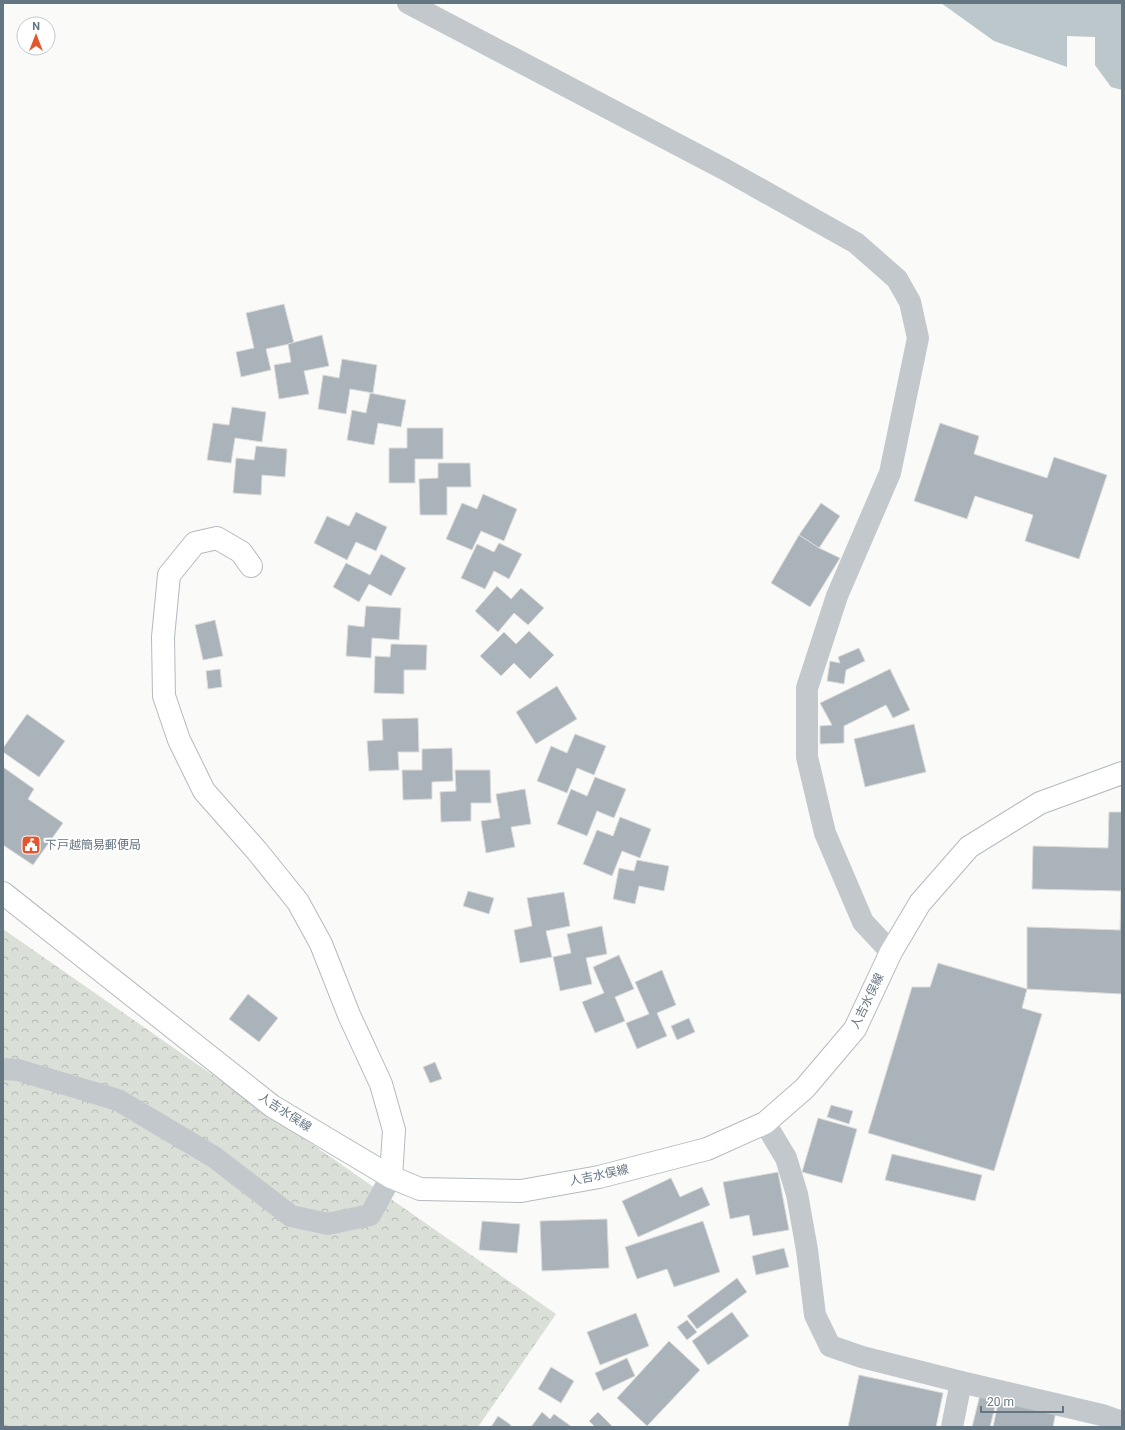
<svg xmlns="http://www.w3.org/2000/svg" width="1125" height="1430" viewBox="0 0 1125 1430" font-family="Roboto,'Noto Sans JP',sans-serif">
<defs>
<pattern id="forest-crowns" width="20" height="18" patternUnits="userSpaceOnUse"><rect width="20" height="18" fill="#dadfd7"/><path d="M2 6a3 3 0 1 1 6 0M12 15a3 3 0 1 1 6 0" fill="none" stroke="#b4b9b4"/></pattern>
</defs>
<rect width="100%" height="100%" fill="#fafaf8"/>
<path fill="url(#forest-crowns)" d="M3 929 556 1314 478 1427H3Z"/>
<path fill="#bbc7cb" d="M941 3H1122V90L1111 87 1095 65V37L1067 36V67L994 41Z"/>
<g fill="#aab3b9" stroke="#dcdcda">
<path d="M284 304 294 343 266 349 271 370 241 377 236 352 254 348 246 313Z"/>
<path d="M322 335 329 366 304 371 309 394 279 399 274 365 291 362 288 344Z"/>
<path d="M342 359 377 365 373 393 350 389 346 414 318 409 323 375 339 378Z"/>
<path d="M370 393 406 400 401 427 378 423 374 445 347 440 352 410 366 413Z"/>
<path d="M232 407 266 412 262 442 235 438 231 463 207 460 213 423 229 425Z"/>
<path d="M940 423 979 436 974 454 1047 478 1054 457 1107 475 1079 559 1025 541 1033 515 975 496 967 519 914 501Z"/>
<path d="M407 428H443V459H415V483H389V448H407Z"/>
<path d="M256 446 287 449 285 477 262 475 261 495 233 493 236 458 254 460Z"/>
<path d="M438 463H470L471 487H447V515H420L419 479 438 478Z"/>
<path d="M483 494 517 509 504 541 481 531 472 550 446 539 462 503 477 509Z"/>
<path d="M821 503 840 516 819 548 799 535Z"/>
<path d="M356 512 387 527 376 551 356 542 347 560 314 543 327 516 349 526Z"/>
<path d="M799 535 819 548 840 558 810 607 771 583Z"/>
<path d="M499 543 522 554 509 579 494 571 485 589 461 578 477 544 494 552Z"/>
<path d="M381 554 406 568 391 596 369 584 359 602 333 587 346 563 370 575Z"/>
<path d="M497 586 511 599 521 588 544 608 528 625 514 613 498 632 475 611Z"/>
<path d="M366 606 401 608 399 640 372 638 371 658 346 656 348 625 364 627Z"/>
<path d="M215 620 223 656 203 660 195 625Z"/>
<path d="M529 631 554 655 530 679 514 663 501 676 480 656 504 632 516 644Z"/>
<path d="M391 644 427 645 426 670H404V694L374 693 375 656 390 657Z"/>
<path d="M859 648 865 661 846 670 844 684 827 681 830 661 840 663 838 657Z"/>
<path d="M220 669 222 687 208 689 206 671Z"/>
<path d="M890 669 910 710 893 718 886 705 844 726V743L820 744V726L832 725 820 703Z"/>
<path d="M557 686 577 719 536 744 516 712Z"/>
<path d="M27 714 65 741 39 777 3 752V748Z"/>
<path d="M418 718 419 752H398L399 770 369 771 367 741 383 740 382 719Z"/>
<path d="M914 724 926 772 865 787 854 739Z"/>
<path d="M575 734 606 746 594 775 577 768 567 793 537 781 551 746 567 753Z"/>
<path d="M452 748 453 781 432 782V799L403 800 402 770H422V749Z"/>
<path d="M3 767 34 789 28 799 63 823 33 865 3 845Z"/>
<path d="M455 770H490L491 803H471V821L441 822 440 792 456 791Z"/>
<path d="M595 777 626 789 614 818 597 811 587 836 557 824 571 789 587 796Z"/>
<path d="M525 789 531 824 511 827 515 847 486 853 481 821 500 818 496 794Z"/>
<path d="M1109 812H1122V994L1027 989V927L1120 930 1121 891 1032 889 1033 846 1108 848Z"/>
<path d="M620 817 651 829 640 858 622 851 612 876 583 864 597 830 613 836Z"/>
<path d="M637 860 669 866 664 891 639 886 635 904 613 899 619 868 634 871Z"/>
<path d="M468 891 494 898 489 914 463 906Z"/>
<path d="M564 892 570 926 546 931 552 957 520 963 514 930 532 926 527 898Z"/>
<path d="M602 926 607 954 586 958 592 984 560 991 553 957 571 953 567 934Z"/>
<path d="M619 955 634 989 615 997 625 1021 595 1033 582 1002 604 993 593 967Z"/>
<path d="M938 963 1027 989 1022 1008 1042 1014 994 1171 868 1133 912 987H930Z"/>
<path d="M662 970 676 1005 657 1013 667 1036 637 1049 626 1023 649 1014 635 982Z"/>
<path d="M248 994 278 1018 259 1042 229 1019Z"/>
<path d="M689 1018 695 1032 677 1040 671 1026Z"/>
<path d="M435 1062 442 1079 430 1083 423 1067Z"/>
<path d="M831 1105 853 1111 849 1124 827 1117Z"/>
<path d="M818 1118 857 1129 842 1183 802 1172Z"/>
<path d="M892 1154 982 1175 975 1201 885 1180Z"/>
<path d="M778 1172 789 1230 753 1236 749 1215 730 1219 723 1182Z"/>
<path d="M671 1178 680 1197 702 1187 710 1205 638 1237 622 1201Z"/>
<path d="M607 1219 609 1268 542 1271 540 1221Z"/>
<path d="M482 1221 520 1224 517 1253 479 1250Z"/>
<path d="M703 1221 720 1272 674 1287 667 1269 637 1279 625 1247Z"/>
<path d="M784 1248 789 1267 756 1275 752 1256Z"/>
<path d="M737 1278 747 1292 697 1329 687 1316Z"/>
<path d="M732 1312 749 1336 708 1365 692 1341Z"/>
<path d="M636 1313 649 1346 600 1365 587 1332Z"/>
<path d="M687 1320 697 1332 687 1340 677 1327Z"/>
<path d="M669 1341 700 1370 647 1426 617 1398Z"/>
<path d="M627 1358 635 1376 603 1391 595 1373Z"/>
<path d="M551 1367 574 1381 561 1403 538 1389Z"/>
<path d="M859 1375 943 1393 936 1427H848Z"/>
<path d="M980 1395 997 1399 990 1427H972Z"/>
<path d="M999 1398 1056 1411 1053 1427H993Z"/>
<path d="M542 1412 550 1419 554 1414 572 1427H531Z"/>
<path d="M598 1412 613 1427H595L589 1421Z"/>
<path d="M498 1416 511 1425 510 1427H491Z"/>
</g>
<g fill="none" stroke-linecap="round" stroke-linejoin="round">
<defs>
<path id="secondary" d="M251 566 241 552 217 538 195 543 169 575 163 637 164 696 179 740 204 791 257 851 298 902 321 944 349 1015 381 1084 394 1130 391 1177"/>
<path id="primary" d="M3 893 272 1106 391 1177 420 1189 521 1191 599 1177 707 1149 765 1123 805 1088 855 1029 891 952 920 903 969 847 1040 803 1122 773"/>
</defs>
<use href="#secondary" stroke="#b3babf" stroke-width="24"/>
<use href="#primary" stroke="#b5babe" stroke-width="24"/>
<g stroke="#c3c8cc" stroke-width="22">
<path d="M408 3 726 170 856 243 897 279 910 302 918 338 890 473 837 596 807 688V757L825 833 863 922 891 952"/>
<path d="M3 1069 18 1070 118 1100 214 1157 291 1216 328 1224 370 1215 391 1177"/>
<path d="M765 1123 786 1158 797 1194 807 1250 815 1315 830 1346 862 1357 961 1382 1102 1415 1122 1422"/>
<path d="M952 1427 961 1382"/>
</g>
<use href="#secondary" stroke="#fff" stroke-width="22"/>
<use href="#primary" stroke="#fff" stroke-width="22"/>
</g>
<defs>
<symbol id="civic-square" viewBox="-11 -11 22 22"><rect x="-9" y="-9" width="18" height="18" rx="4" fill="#e4572e" stroke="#fff"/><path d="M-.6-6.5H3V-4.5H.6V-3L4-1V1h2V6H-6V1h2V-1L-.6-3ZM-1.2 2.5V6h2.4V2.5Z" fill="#fff"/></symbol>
</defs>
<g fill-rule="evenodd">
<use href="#civic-square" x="20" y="834" width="22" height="22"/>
</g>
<g text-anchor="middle" stroke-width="4" stroke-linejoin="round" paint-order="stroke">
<g font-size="12" fill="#657683" stroke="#fff" text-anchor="start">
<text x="45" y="849">下戸越簡易郵便局</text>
</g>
<g font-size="12" fill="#657683" stroke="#fff">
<text transform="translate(867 1001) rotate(-64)" y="4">人吉水俣線</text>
<text transform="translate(285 1112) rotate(33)" y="4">人吉水俣線</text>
<text transform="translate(599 1175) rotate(-12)" y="4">人吉水俣線</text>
</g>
</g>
<rect width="1125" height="1430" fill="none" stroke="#657683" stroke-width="8"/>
<g transform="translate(36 36)"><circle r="19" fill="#ffffff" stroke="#c1c8cd"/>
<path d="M0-3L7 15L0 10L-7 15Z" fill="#e4572e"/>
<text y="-6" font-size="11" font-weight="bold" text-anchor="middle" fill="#657683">N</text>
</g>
<path d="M981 1406v6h82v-6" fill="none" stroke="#657683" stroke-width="2"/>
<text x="987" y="1406" font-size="12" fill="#657683" stroke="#ffffff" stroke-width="3" paint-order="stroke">20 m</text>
</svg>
